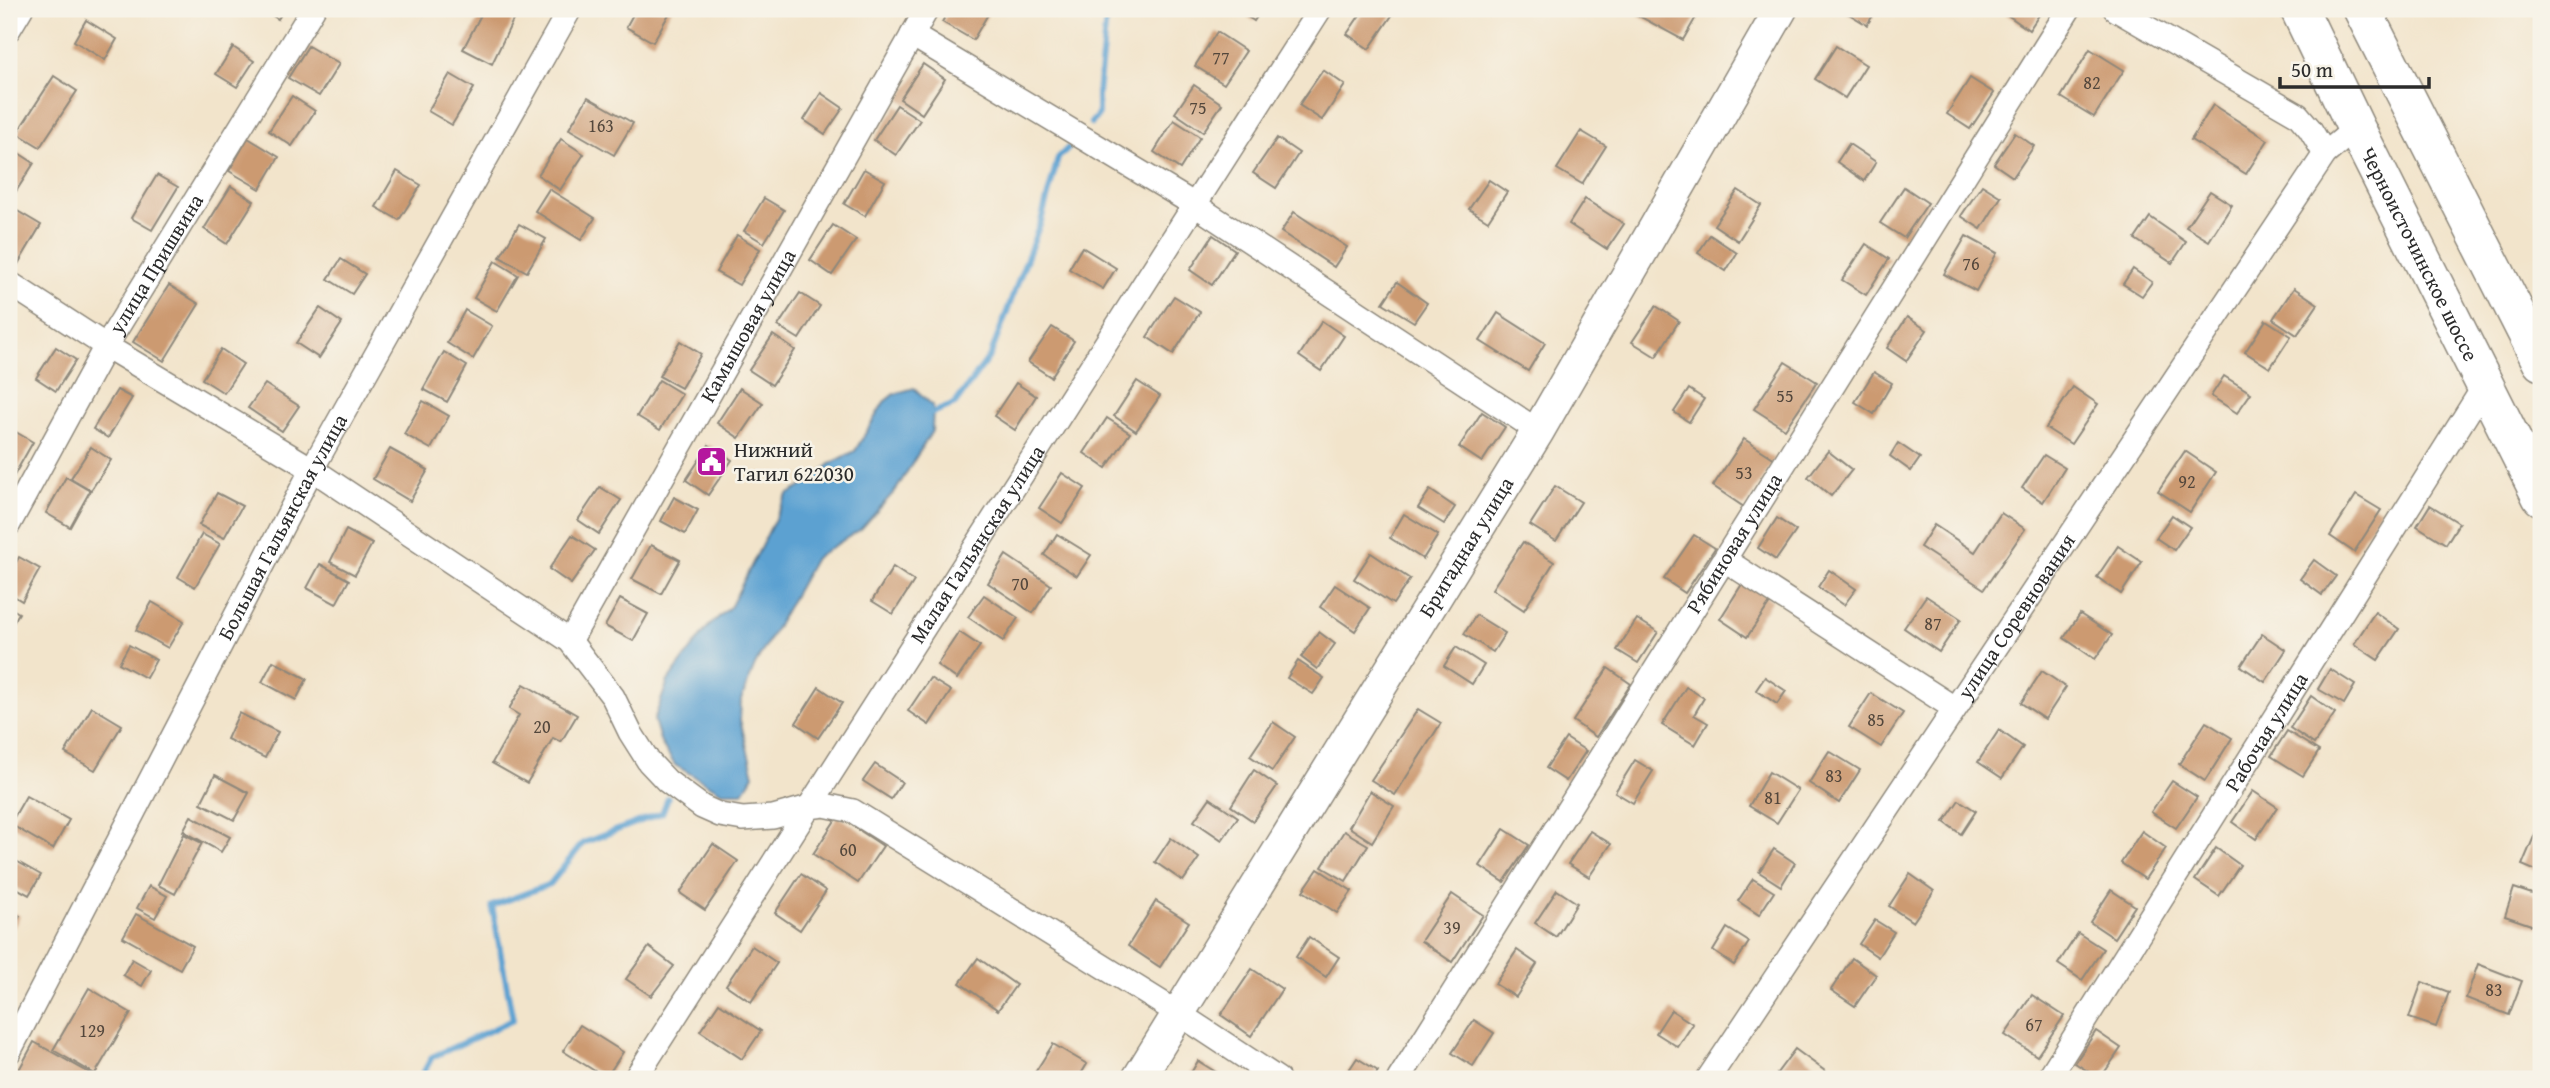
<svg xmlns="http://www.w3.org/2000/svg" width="2550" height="1088" viewBox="0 0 2550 1088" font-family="'Gentium Book Plus',serif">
<rect width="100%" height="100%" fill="#f7f3e8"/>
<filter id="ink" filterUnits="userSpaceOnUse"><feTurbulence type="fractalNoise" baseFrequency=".0143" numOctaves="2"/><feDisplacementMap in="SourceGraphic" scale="14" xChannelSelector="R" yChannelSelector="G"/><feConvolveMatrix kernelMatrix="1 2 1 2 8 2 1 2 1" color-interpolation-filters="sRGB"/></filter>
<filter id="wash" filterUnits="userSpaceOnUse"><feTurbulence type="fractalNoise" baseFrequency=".00686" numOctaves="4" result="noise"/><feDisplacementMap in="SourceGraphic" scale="28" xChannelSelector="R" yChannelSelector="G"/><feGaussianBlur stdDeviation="1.57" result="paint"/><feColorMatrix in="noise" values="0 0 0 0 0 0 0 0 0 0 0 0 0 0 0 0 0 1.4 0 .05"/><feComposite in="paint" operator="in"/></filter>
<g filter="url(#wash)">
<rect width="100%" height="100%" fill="#f2e4cb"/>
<path fill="#5ba1d1" stroke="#43667e" stroke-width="2" d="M914 388 933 406 932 431 896 490 861 529 815 558 755 665 741 700 740 720 754 775 743 792H722L675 765 661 743 654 720 668 681 707 628 731 606 787 495 812 481 830 464 855 451 884 402 894 394Z"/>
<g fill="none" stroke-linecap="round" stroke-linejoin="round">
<g stroke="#5ba1d1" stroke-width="6">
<path d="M1091 123 1098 115V93L1107 9"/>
<path d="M927 415 955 404 991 354 1041 221 1058 158 1068 148"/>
<path d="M420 1079 432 1057 513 1020 492 906 550 884 583 843 662 813 668 798"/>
</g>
</g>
<g id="blocks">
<g fill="#cc9a71">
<path d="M262 9H284L278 19Z"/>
<path d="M484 9H501L515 16 492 64 463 49Z"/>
<path d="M636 9H672L653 42 626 27Z"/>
<path d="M950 9H991L973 40 942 22Z"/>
<path d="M1236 9H1262L1254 21Z"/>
<path d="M1364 9H1385L1393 14 1369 49 1347 34Z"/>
<path d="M1641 9H1693L1699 12 1683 40 1637 15Z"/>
<path d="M1841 9H1877L1867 25Z"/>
<path d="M2009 9H2043L2029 30 2006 14Z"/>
<path d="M86 20 117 39 105 60 74 41Z"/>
<path d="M1217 32 1246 51 1224 84 1195 66Z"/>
<path d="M308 46 339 64 319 96 288 78Z"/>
<path d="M1836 46 1866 65 1845 98 1815 79Z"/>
<path d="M233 47 254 61 237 87 216 74Z"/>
<path d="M2090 49 2124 70 2094 117 2061 97Z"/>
<path d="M923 64 945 79 922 114 900 99Z"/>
<path d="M1323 70 1345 85 1322 120 1299 105Z"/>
<path d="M450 74 474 88 452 125 428 111Z"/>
<path d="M54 76 77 91 40 147 17 133Z"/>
<path d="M1970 78 1994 93 1970 129 1947 114Z"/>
<path d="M1194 85 1222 104 1203 132 1175 113Z"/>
<path d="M821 93 843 108 825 134 804 120Z"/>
<path d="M292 96 315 111 292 146 269 131Z"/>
<path d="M588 97 633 123 614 155 569 129Z"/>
<path d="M897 105 920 120 896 155 874 140Z"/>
<path d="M2213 105 2268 140 2246 174 2191 140Z"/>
<path d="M1174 120 1200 137 1180 169 1154 152Z"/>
<path d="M1581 131 1606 146 1582 184 1557 169Z"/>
<path d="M2015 133 2034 146 2013 177 1994 164Z"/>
<path d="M248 138 279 157 260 189 229 171Z"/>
<path d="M1277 138 1299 153 1276 188 1253 173Z"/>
<path d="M561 139 584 154 560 190 538 175Z"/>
<path d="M1849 144 1876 162 1864 181 1837 162Z"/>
<path d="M14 150 34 163 15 193 9 190V158Z"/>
<path d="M864 169 885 181 865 216 844 204Z"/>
<path d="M397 171 421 185 399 220 376 207Z"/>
<path d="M157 175 178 187 152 230 131 218Z"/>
<path d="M1489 180 1507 192 1488 221 1469 209Z"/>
<path d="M1982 185 2001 197 1981 229 1961 216Z"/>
<path d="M231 186 254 201 227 244 204 229Z"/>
<path d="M1904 187 1928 203 1904 238 1880 223Z"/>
<path d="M549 189 595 218 581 240 535 211Z"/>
<path d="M1738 190 1761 205 1738 241 1714 225Z"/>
<path d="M2210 191 2232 205 2209 241 2186 227Z"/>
<path d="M764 198 784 210 764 243 744 231Z"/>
<path d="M1585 199 1624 224 1607 249 1569 224Z"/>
<path d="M9 206 41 225 18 264 9 258Z"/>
<path d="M1294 212 1347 247 1334 267 1281 232Z"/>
<path d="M2150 217 2186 242 2172 263 2135 239Z"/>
<path d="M519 224 546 239 527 272 500 257Z"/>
<path d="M833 225 856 240 832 275 810 260Z"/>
<path d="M737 235 760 249 739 285 716 272Z"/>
<path d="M1213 235 1235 250 1212 285 1190 270Z"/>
<path d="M1710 235 1737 253 1726 271 1698 253Z"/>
<path d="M1966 236 1997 253 1976 291 1944 274Z"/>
<path d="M1866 244 1889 259 1866 295 1842 280Z"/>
<path d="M1082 247 1116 268 1103 289 1069 269Z"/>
<path d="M341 259 365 274 352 294 328 279Z"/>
<path d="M495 261 518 275 497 311 474 298Z"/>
<path d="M2133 269 2152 282 2142 296 2123 284Z"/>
<path d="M1397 282 1427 303 1414 322 1383 303Z"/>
<path d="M169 285 199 304 164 361 133 342Z"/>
<path d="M2294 288 2318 304 2297 335 2273 319Z"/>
<path d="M800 293 820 306 799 339 778 326Z"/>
<path d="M1174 296 1200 312 1173 354 1147 337Z"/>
<path d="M1656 306 1679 321 1656 357 1632 342Z"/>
<path d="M320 308 342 323 319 358 296 343Z"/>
<path d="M465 310 492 326 473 359 447 343Z"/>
<path d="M1498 313 1545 343 1528 371 1480 341Z"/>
<path d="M1907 317 1927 330 1906 361 1887 348Z"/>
<path d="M2266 320 2291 336 2270 368 2245 352Z"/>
<path d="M1322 321 1344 336 1321 371 1299 356Z"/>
<path d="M1052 327 1074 341 1051 377 1028 362Z"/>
<path d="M773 335 795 350 772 385 749 370Z"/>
<path d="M680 341 701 354 681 388 659 376Z"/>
<path d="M56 347 76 360 56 391 36 378Z"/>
<path d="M221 349 243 364 224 393 202 379Z"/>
<path d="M444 352 467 366 447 402 423 389Z"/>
<path d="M1785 362 1817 382 1785 429 1754 409Z"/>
<path d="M1874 372 1892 383 1874 414 1855 402Z"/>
<path d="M2224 376 2251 393 2237 413 2211 396Z"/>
<path d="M659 380 682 394 660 430 637 416Z"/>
<path d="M1137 381 1160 396 1136 431 1114 416Z"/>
<path d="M1016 383 1036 396 1015 430 994 416Z"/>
<path d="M265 384 299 406 282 431 248 408Z"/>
<path d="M2073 387 2098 404 2071 444 2046 428Z"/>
<path d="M740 388 763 403 739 438 717 423Z"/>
<path d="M1689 389 1704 399 1689 422 1674 412Z"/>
<path d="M117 390 132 398 108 438 93 429Z"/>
<path d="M423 401 449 416 431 449 404 434Z"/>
<path d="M1482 412 1505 427 1482 462 1459 447Z"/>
<path d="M1107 418 1130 433 1106 468 1084 453Z"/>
<path d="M9 428 33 442 12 479 9 477Z"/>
<path d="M1744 439 1775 459 1744 507 1713 486Z"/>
<path d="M1898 443 1920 458 1911 471 1890 456Z"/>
<path d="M709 445 732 460 708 495 686 480Z"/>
<path d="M91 447 111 460 91 490 71 478Z"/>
<path d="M390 449 428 470 410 501 373 479Z"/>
<path d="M1828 451 1852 470 1831 496 1808 477Z"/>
<path d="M2185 451 2216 472 2190 512 2158 491Z"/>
<path d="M2044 455 2065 468 2043 502 2022 488Z"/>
<path d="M1062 473 1085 488 1062 523 1039 508Z"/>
<path d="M66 477 90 491 70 527 46 513Z"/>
<path d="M1555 486 1581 502 1556 541 1530 525Z"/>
<path d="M600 487 621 500 599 534 578 520Z"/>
<path d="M1430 490 1455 507 1444 524 1418 508Z"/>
<path d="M217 493 242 506 224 538 199 525Z"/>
<path d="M2356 495 2381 510 2354 552 2330 536Z"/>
<path d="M674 497 698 510 685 534 661 521Z"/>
<path d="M2430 505 2459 523 2446 544 2417 526Z"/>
<path d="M2001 513 2025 529 1984 589 1920 547 1934 525 1975 552Z"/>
<path d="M1404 514 1438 535 1423 559 1390 538Z"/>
<path d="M2172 515 2190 527 2174 550 2156 538Z"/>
<path d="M1777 518 1796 531 1776 560 1758 548Z"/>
<path d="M346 530 372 544 355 575 330 562Z"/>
<path d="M202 534 220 544 195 587 178 577Z"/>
<path d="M1057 534 1091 555 1077 576 1044 555Z"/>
<path d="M572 535 595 550 571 584 549 569Z"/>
<path d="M1694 535 1715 548 1685 593 1664 579Z"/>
<path d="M1523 542 1554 562 1524 610 1492 589Z"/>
<path d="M651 545 680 560 661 594 632 579Z"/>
<path d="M2118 546 2142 562 2121 594 2097 577Z"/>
<path d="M1371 553 1410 579 1393 604 1354 579Z"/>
<path d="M1006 555 1051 585 1033 613 988 583Z"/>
<path d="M19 557 40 569 22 601 9 593V575Z"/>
<path d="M2314 560 2336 576 2322 595 2300 579Z"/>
<path d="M320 564 349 580 336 604 307 588Z"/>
<path d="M893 567 914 581 893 614 872 601Z"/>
<path d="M1829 570 1856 589 1844 605 1818 587Z"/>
<path d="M1744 581 1772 600 1747 637 1720 619Z"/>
<path d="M1335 585 1370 608 1355 631 1320 607Z"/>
<path d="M984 595 1018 618 1003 641 968 617Z"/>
<path d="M1926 596 1961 619 1939 652 1904 628Z"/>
<path d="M620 599 648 614 633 641 605 626Z"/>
<path d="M152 602 184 621 168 648 136 630Z"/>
<path d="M9 607 19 613 9 630Z"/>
<path d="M2375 612 2399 629 2378 660 2354 644Z"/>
<path d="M2080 614 2112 635 2095 659 2064 638Z"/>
<path d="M1476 615 1505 633 1493 652 1464 634Z"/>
<path d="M1637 619 1658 632 1638 663 1617 650Z"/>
<path d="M959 632 980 646 957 679 937 665Z"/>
<path d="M1319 632 1335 644 1317 669 1301 657Z"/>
<path d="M2262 634 2286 650 2265 682 2241 666Z"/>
<path d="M129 645 156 660 146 678 119 663Z"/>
<path d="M1456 647 1484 665 1472 684 1444 666Z"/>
<path d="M273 661 307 679 296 700 262 682Z"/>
<path d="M1298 661 1324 678 1313 694 1287 678Z"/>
<path d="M1608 668 1631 684 1596 737 1573 721Z"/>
<path d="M2330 669 2355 685 2344 704 2318 689Z"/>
<path d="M2042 671 2066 687 2045 719 2021 703Z"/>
<path d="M1765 677 1786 691 1777 704 1756 690Z"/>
<path d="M930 678 951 691 929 725 908 711Z"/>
<path d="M524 684 577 715 561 742 553 738 527 783 492 763 519 715 509 709Z"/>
<path d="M819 687 842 703 818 738 796 723Z"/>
<path d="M1686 687 1704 698 1694 715 1708 723 1695 745 1662 725Z"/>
<path d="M1871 693 1903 713 1881 747 1849 727Z"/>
<path d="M2311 696 2335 713 2314 744 2290 728Z"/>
<path d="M92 707 122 725 95 770 65 753Z"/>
<path d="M1418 709 1441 723 1395 795 1371 780Z"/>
<path d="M239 713 278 732 265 758 227 739Z"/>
<path d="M1273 722 1295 737 1272 771 1250 756Z"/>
<path d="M2206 722 2232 738 2205 781 2179 764Z"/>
<path d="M1999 730 2023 747 2002 778 1978 762Z"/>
<path d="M2287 731 2319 751 2303 776 2271 756Z"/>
<path d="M1566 738 1586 751 1566 781 1546 768Z"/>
<path d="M1829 751 1860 770 1839 803 1809 783Z"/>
<path d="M1635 760 1653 771 1633 803 1615 792Z"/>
<path d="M875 764 902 782 891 799 863 781Z"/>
<path d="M1254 770 1277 786 1253 821 1231 806Z"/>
<path d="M1769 772 1798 790 1777 823 1749 806Z"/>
<path d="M215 775 249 793 234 820 201 803Z"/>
<path d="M2172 781 2197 797 2176 828 2151 812Z"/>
<path d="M1370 791 1394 806 1372 842 1349 827Z"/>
<path d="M2253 791 2277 807 2256 839 2232 822Z"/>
<path d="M26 796 69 820 53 849 10 824Z"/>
<path d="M1210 798 1238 817 1222 840 1194 821Z"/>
<path d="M1959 800 1976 811 1961 834 1944 822Z"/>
<path d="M191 816 230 837 221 852 183 831Z"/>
<path d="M838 816 883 846 858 883 813 854Z"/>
<path d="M2538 827 2541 828V873L2522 865Z"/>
<path d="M1504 829 1529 845 1504 882 1480 866Z"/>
<path d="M1344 831 1368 845 1346 881 1322 867Z"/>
<path d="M1590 831 1611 844 1589 877 1568 864Z"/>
<path d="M2142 831 2166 848 2145 879 2121 863Z"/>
<path d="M184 834 202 843 175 894 158 885Z"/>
<path d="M1171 838 1199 858 1183 881 1155 862Z"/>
<path d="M713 844 738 861 705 910 680 893Z"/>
<path d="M2216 848 2240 865 2219 896 2195 880Z"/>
<path d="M1774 849 1795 863 1781 886 1759 872Z"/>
<path d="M9 857 41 875 29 895 9 884Z"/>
<path d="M1318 869 1352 891 1337 913 1303 891Z"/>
<path d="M801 874 826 891 800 930 775 913Z"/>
<path d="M1910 874 1934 891 1913 922 1889 906Z"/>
<path d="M1753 879 1774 892 1759 915 1738 901Z"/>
<path d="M149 886 167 896 155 918 137 908Z"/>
<path d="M2514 888 2541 897 2540 928 2505 916Z"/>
<path d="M1557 890 1577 903 1556 937 1535 923Z"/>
<path d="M2111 890 2135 906 2114 938 2090 922Z"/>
<path d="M1452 894 1483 915 1452 962 1421 941Z"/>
<path d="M1156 901 1189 922 1160 967 1128 946Z"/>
<path d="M9 910 20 916 9 936Z"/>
<path d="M136 914 193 946 180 969 123 937Z"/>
<path d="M1875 920 1894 932 1878 957 1859 944Z"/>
<path d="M1727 928 1749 942 1734 965 1713 951Z"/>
<path d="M2078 933 2103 949 2082 980 2058 964Z"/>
<path d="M1309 937 1339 957 1326 977 1296 957Z"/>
<path d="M752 946 777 963 751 1002 726 985Z"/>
<path d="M649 947 674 966 651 996 626 979Z"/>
<path d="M1517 950 1537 964 1516 997 1495 984Z"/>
<path d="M978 958 1016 985 998 1010 960 983Z"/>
<path d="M1852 958 1876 975 1855 1006 1831 990Z"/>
<path d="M132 959 151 970 142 986 123 975Z"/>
<path d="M2478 964 2522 981 2509 1015 2466 998Z"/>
<path d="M1252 969 1282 989 1251 1036 1221 1015Z"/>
<path d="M2422 982 2449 992 2436 1027 2409 1018Z"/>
<path d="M89 988 131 1013 95 1074 53 1050Z"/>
<path d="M2032 995 2064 1016 2037 1056 2005 1035Z"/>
<path d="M719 1003 761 1031 742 1059 700 1031Z"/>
<path d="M1671 1010 1693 1024 1678 1047 1656 1033Z"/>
<path d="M1474 1020 1494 1033 1473 1066 1452 1053Z"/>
<path d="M580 1025 623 1052 606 1078 563 1051Z"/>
<path d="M2096 1031 2121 1048 2100 1079 2075 1063Z"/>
<path d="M34 1042 93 1075 91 1079H14Z"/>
<path d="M1053 1044 1087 1064 1078 1079H1031Z"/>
<path d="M1795 1049 1825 1071 1819 1079H1786L1777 1073Z"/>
<path d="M1357 1058 1378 1071 1373 1079H1343Z"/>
<path d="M1198 1061 1224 1077 1223 1079 1188 1078Z"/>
<path d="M2452 1074 2466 1079H2450Z"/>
</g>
</g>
</g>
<g filter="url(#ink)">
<use href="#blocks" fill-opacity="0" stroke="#8e887b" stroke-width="2"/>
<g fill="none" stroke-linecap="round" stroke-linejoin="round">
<defs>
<g id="street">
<path d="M2115 9 2298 115 2310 129 2325 154"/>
<path d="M9 29 21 9"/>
<path d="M912 35 1195 205 1538 431"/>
<path d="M9 283 106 346 312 469 570 641 613 697 630 732 649 762 667 781 702 807 720 815 743 819 773 817 809 807 824 805 853 811 1178 1013 1278 1079"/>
<path id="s1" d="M9 524 106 346 313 9"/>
<path d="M1725 560 1954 708"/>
<path id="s2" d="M570 641 927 9"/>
<path id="s3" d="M9 1052 312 469 570 9"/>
<path id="s4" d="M635 1079 1320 9"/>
<path id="s5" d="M1399 1079 2069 9"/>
<path id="s6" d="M1708 1079 2325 154 2356 128"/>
<path id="s7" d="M2048 1079 2485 385"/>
</g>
<g id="secondary">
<path id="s8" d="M1138 1079 1538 431 1781 9"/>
</g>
<g id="primary">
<path id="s9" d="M2299 9 2356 128 2541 497"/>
<path d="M2362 9 2541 362"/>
</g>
</defs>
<use href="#street" stroke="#8e887b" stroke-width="26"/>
<use href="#secondary" stroke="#8e887b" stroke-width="35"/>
<use href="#primary" stroke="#8e887b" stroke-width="40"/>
<path stroke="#8e887b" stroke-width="3.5" stroke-dasharray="5 5" stroke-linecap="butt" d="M2541 547 2538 549 2541 556"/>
<use href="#street" stroke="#fff" stroke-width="23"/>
<use href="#secondary" stroke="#fff" stroke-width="32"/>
<use href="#primary" stroke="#fff" stroke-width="37"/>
</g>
</g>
<defs>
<symbol id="civic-square" viewBox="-11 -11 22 22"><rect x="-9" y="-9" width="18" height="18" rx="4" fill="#b5179e" stroke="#f7f3e8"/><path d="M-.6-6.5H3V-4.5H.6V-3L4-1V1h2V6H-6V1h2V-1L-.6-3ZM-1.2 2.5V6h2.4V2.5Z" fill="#fff"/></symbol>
</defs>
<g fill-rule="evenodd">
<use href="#civic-square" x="694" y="444" width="35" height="35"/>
</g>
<g text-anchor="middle" stroke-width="5" stroke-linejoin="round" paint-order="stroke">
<g font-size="18" fill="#53473c">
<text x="1221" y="64">77</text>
<text x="2092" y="89">82</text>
<text x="1198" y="114">75</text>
<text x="601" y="132">163</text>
<text x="1971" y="270">76</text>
<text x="1785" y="402">55</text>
<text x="1744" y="479">53</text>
<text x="2187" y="488">92</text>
<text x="1020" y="590">70</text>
<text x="1933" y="630">87</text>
<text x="1876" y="726">85</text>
<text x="542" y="733">20</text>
<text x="1834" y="782">83</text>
<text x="1773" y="804">81</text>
<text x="848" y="856">60</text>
<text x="1452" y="934">39</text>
<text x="2494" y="996">83</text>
<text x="2034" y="1031">67</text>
<text x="92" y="1037">129</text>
</g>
<g font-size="21" fill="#2b2b2b" stroke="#f7f3e8">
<text dy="7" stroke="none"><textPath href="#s9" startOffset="273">Черноисточинское шоссе</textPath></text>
<text dy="7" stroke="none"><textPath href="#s1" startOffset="299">улица Пришвина</textPath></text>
<text dy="7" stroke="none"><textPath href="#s2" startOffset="362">Камышовая улица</textPath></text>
<text dy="7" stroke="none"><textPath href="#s3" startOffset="592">Большая Гальянская улица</textPath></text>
<text dy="7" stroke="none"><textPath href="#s4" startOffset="635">Малая Гальянская улица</textPath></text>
<text dy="7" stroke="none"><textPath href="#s5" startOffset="632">Рябиновая улица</textPath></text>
<text dy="7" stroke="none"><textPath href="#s8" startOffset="625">Бригадная улица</textPath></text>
<text dy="7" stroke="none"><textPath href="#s6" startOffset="556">улица Соревнования</textPath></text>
<text dy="7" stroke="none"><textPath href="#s7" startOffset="410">Рабочая улица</textPath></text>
</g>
<g font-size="21" fill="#2b2b2b" stroke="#f7f3e8" text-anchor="start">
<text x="734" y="457">Нижний<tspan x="734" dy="24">Тагил 622030</tspan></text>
</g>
</g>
<rect width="2550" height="1088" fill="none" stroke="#f7f3e8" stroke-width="35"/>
<path d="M2280 77v10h149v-10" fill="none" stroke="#2b2b2b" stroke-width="3.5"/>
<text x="2291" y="77" font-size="21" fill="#2b2b2b" stroke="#f7f3e8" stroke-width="5" paint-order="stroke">50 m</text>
</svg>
